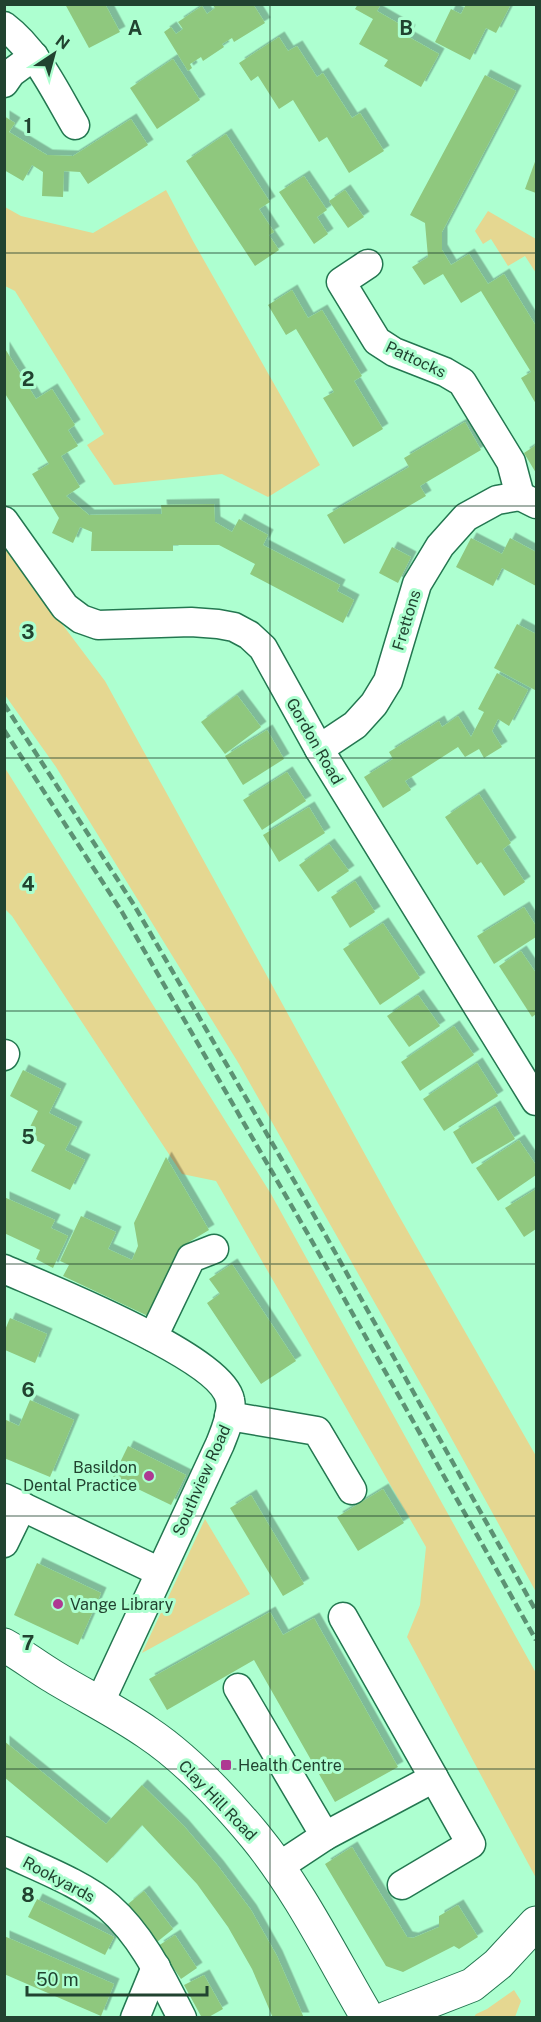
<svg xmlns="http://www.w3.org/2000/svg" width="541" height="2022" viewBox="0 0 541 2022" font-family="'Public Sans',sans-serif">
<defs>
<filter id="shadow"><feDropShadow dx="5.5" dy="-5.5" stdDeviation="0" flood-color="#0004"/></filter>
</defs>
<rect width="100%" height="100%" fill="#adffd0"/>
<g fill="#e5d791">
<path d="M166 190 193 241 320 465 268 497 222 474 114 485 87 445 104 434 15 291 5 286V207L21 216 93 233Z"/>
<path d="M488 211 536 239V273L525 256 508 266 491 239 483 244 475 231Z"/>
<path d="M4 547 105 681 395 1209 536 1456V1592L443 1423 239 1064 56 767 5 695Z"/>
<path d="M5 768 271 1194 536 1673V1878L407 1637 420 1605 426 1547 216 1181 182 1174 12 916 5 909Z"/>
<path d="M205 1519 250 1594 142 1653Z"/>
<path d="M514 1990 521 2001 515 2017H474L476 2014 487 2009Z"/>
</g>
<g fill="#8fc87e" filter="url(#shadow)">
<path d="M65 4H105L120 32 89 48Z"/>
<path d="M212 4H253L265 23 234 42 232 38 222 44 224 47 203 61 201 57 190 64 192 68 188 71 164 32 171 27 176 34 183 29 178 22 202 6 207 14 215 8Z"/>
<path d="M358 4H381L377 11 410 30 407 36 439 54 421 87 384 66 388 60 359 44 373 19 355 9Z"/>
<path d="M466 4H511L496 33 486 28 470 60 435 42 451 9 461 14Z"/>
<path d="M279 37 288 51 297 46 317 77 323 73 352 118 360 113 384 151 349 173 327 137 319 142 293 100 279 109 258 76 251 81 239 63Z"/>
<path d="M173 59 200 100 157 129 130 88Z"/>
<path d="M485 75 516 91 442 232V250L451 265 469 254 488 284 504 274 536 326V404L521 378 531 372 481 291 461 303 443 274 424 285 412 267 428 257 425 223 410 215Z"/>
<path d="M4 116 15 123 9 132 47 155 73 156 131 119 148 145 88 184 80 172 64 171 63 197 42 196 43 172 32 165 23 181 4 170Z"/>
<path d="M226 134 270 202 259 209 274 232 269 235 279 250 255 266 186 161Z"/>
<path d="M536 159V193L525 189Z"/>
<path d="M304 176 327 210 317 217 328 234 314 244 279 192Z"/>
<path d="M345 190 364 217 348 228 329 201Z"/>
<path d="M292 290 308 318 322 310 362 376 354 381 383 429 353 447 323 398 334 392 296 329 286 335 268 305Z"/>
<path d="M4 347 36 399 52 389 75 425 68 430 78 446 61 456 80 487 66 496 89 515 162 514 161 505 214 504 215 522 232 532 239 519 268 535 263 545 340 585 337 591 354 600 343 623 250 574 255 564 219 545H173V551H91L92 532 80 527 73 543 52 533 59 518 32 474 49 464 4 392Z"/>
<path d="M465 422 481 450 420 486 426 496 344 544 327 515 409 467 404 458Z"/>
<path d="M536 445V473L524 453Z"/>
<path d="M471 538 502 554 510 538 536 552V586L502 568 493 586 456 567Z"/>
<path d="M392 547 411 557 398 583 379 573Z"/>
<path d="M517 624 536 634V687L535 690 494 668Z"/>
<path d="M497 673 528 690 509 726 498 719 492 731 502 747 484 758 479 749 465 757 458 747 405 781 411 790 383 808 364 777 393 759 389 752 439 721 442 727 458 716 471 737 484 712 478 709Z"/>
<path d="M237 695 261 727 225 754 201 722Z"/>
<path d="M267 730 284 759 243 785 225 756Z"/>
<path d="M287 772 306 801 262 830 243 800Z"/>
<path d="M479 794 511 843 503 849 525 882 504 896 481 862 477 865 445 817Z"/>
<path d="M309 807 325 833 279 862 263 835Z"/>
<path d="M329 844 349 871 318 892 299 865Z"/>
<path d="M355 881 375 912 350 928 331 897Z"/>
<path d="M524 907 536 926V937L494 964 477 936Z"/>
<path d="M383 923 420 978 380 1005 343 949Z"/>
<path d="M521 951 536 973V1014L532 1017 499 966Z"/>
<path d="M418 995 440 1026 409 1047 387 1016Z"/>
<path d="M454 1026 474 1055 420 1091 401 1062Z"/>
<path d="M477 1063 498 1096 444 1131 423 1099Z"/>
<path d="M23 1070 61 1089 49 1113 77 1127 65 1150 85 1160 70 1190 31 1171 45 1145 26 1135 38 1111 10 1096Z"/>
<path d="M495 1106 515 1139 472 1164 453 1132Z"/>
<path d="M519 1140 536 1165V1175L498 1201 476 1168Z"/>
<path d="M166 1157 209 1230 184 1245 150 1317 63 1276 69 1265 60 1261 81 1216 116 1232 108 1249 132 1260 138 1246 134 1223Z"/>
<path d="M536 1189V1229L524 1237 505 1208Z"/>
<path d="M4 1197 55 1220 51 1228 68 1236 53 1268 36 1259 40 1250 4 1233Z"/>
<path d="M232 1264 296 1361 261 1384 207 1303 220 1294 209 1279Z"/>
<path d="M10 1318 47 1334 35 1363 5 1350V1330Z"/>
<path d="M30 1400 74 1420 50 1477 4 1458V1419L19 1426Z"/>
<path d="M128 1446 186 1475 171 1505 113 1477Z"/>
<path d="M383 1489 404 1523 358 1551 337 1517Z"/>
<path d="M251 1495 304 1584 283 1596 230 1508Z"/>
<path d="M37 1563 101 1593 78 1645 14 1615Z"/>
<path d="M270 1612 283 1635 314 1618 398 1767 335 1802 254 1660 167 1710 149 1679Z"/>
<path d="M4 1741 106 1824 142 1785 183 1825 218 1866 251 1910 277 1956 304 2018H273L252 1969 228 1927 197 1884 142 1825 107 1863 4 1777Z"/>
<path d="M352 1847 407 1937 413 1938 439 1927V1916L458 1905 478 1937 459 1949 454 1946 403 1972 386 1966 325 1864Z"/>
<path d="M144 1891 173 1929 157 1942 128 1904Z"/>
<path d="M37 1899 114 1937 105 1955 28 1917Z"/>
<path d="M175 1935 197 1968 181 1979 158 1946Z"/>
<path d="M4 1936 114 1984 101 2016 4 1974Z"/>
<path d="M204 1975 223 2009 207 2018H202L184 1985Z"/>
</g>
<g fill="none" stroke-linecap="round" stroke-linejoin="round">
<defs>
<g id="street">
<path d="M4 26C37 51 55 91 75 125"/>
<path d="M4 83 11 73 34 56"/>
<path d="M368 264 341 282 377 341 394 352 445 372 462 382 511 462 520 496"/>
<path d="M4 521 65 607 81 619 98 625 191 622 218 624 234 627 249 635 263 648 319 749 536 1101"/>
<path d="M319 749 355 725 374 704 388 681 417 584 440 546 466 517 497 500 520 496 536 504"/>
<path d="M4 1056 5 1054"/>
<path d="M4 1269C47 1288 222 1357 230 1400 233 1414 225 1431 220 1444L100 1702"/>
<path d="M153 1337 191 1258 214 1249"/>
<path d="M229 1416 317 1431 352 1490"/>
<path d="M4 1498 160 1572"/>
<path d="M4 1543 22 1506"/>
<path d="M238 1688 325 1836 278 1867"/>
<path d="M325 1836 434 1778 343 1617"/>
<path d="M4 1851C37 1867 83 1884 109 1907 143 1937 162 1979 182 2018"/>
<path d="M402 1885 471 1844 434 1778"/>
<path d="M135 2018 156 1967"/>
</g>
<g id="secondary">
<path d="M4 1645C22 1655 37 1667 54 1677 85 1696 118 1712 148 1733 187 1759 225 1800 255 1836 300 1891 332 1957 368 2018"/>
<path d="M387 2018 472 1985 498 1964 536 1923"/>
</g>
</defs>
<use href="#street" stroke="#237750" stroke-width="31"/>
<use href="#secondary" stroke="#237750" stroke-width="35"/>
<use href="#street" stroke="#fff" stroke-width="28"/>
<use href="#secondary" stroke="#fff" stroke-width="33"/>
<g stroke="#5c9273" stroke-width="4.5" stroke-dasharray="9 4.5" stroke-linecap="butt">
<path d="M4 704 134 905 322 1229 536 1611"/>
<path d="M4 730 122 912 309 1236 536 1640"/>
</g>
</g>
<path fill="none" stroke="#214330" stroke-width="1.5" stroke-opacity="0.55" d="M270 4V2018M4 253H536M4 506H536M4 758H536M4 1011H536M4 1264H536M4 1516H536M4 1769H536"/>
<g fill="#ae3992" stroke="#adffd0" stroke-width="2">
<circle cx="149" cy="1476" r="6"/>
<circle cx="58" cy="1604" r="6"/>
<rect x="220" y="1759" width="12" height="12" rx="3"/>
</g>
<g text-anchor="middle" stroke-width="6" stroke-linejoin="round" paint-order="stroke">
<g font-size="16" fill="#214330" stroke="#adffd0">
<text transform="translate(416 359) rotate(25)" y="6">Pattocks</text>
<text transform="translate(406 620) rotate(-73)" y="6">Frettons</text>
<text transform="translate(315 741) rotate(60)" y="6">Gordon Road</text>
<text transform="translate(201 1480) rotate(-66)" y="6">Southview Road</text>
<text transform="translate(218 1800) rotate(46)" y="6">Clay Hill Road</text>
<text transform="translate(59 1879) rotate(28)" y="6">Rookyards</text>
</g>
<g font-size="16" fill="#214330" stroke="#adffd0" text-anchor="start">
<text x="137" y="1473" text-anchor="end">Basildon<tspan x="137" dy="18">Dental Practice</tspan></text>
<text x="70" y="1610">Vange Library</text>
<text x="238" y="1771">Health Centre</text>
</g>
</g>
<g font-size="20" text-anchor="middle" font-weight="bold" fill="#214330" stroke="#adffd0" stroke-width="6" stroke-linejoin="round" paint-order="stroke">
<text x="135" y="35">A</text>
<text x="406" y="35">B</text>
<text x="28" y="133">1</text>
<text x="28" y="386">2</text>
<text x="28" y="639">3</text>
<text x="28" y="891">4</text>
<text x="28" y="1144">5</text>
<text x="28" y="1397">6</text>
<text x="28" y="1650">7</text>
<text x="28" y="1902">8</text>
</g>
<rect width="541" height="2022" fill="none" stroke="#214330" stroke-width="12"/>
<g transform="translate(54 54) rotate(36)" stroke="#adffd0" stroke-width="4.5" paint-order="stroke">
<path d="M0-4.5L10 22L0 15L-10 22Z" fill="#214330"/>
<text y="-9" font-size="16" font-weight="bold" text-anchor="middle" fill="#214330">N</text>
</g>
<path d="M27 1986v9h180v-9" fill="none" stroke="#214330" stroke-width="3"/>
<text x="36" y="1986" font-size="18" fill="#214330" stroke="#adffd0" stroke-width="4.5" paint-order="stroke">50 m</text>
</svg>
